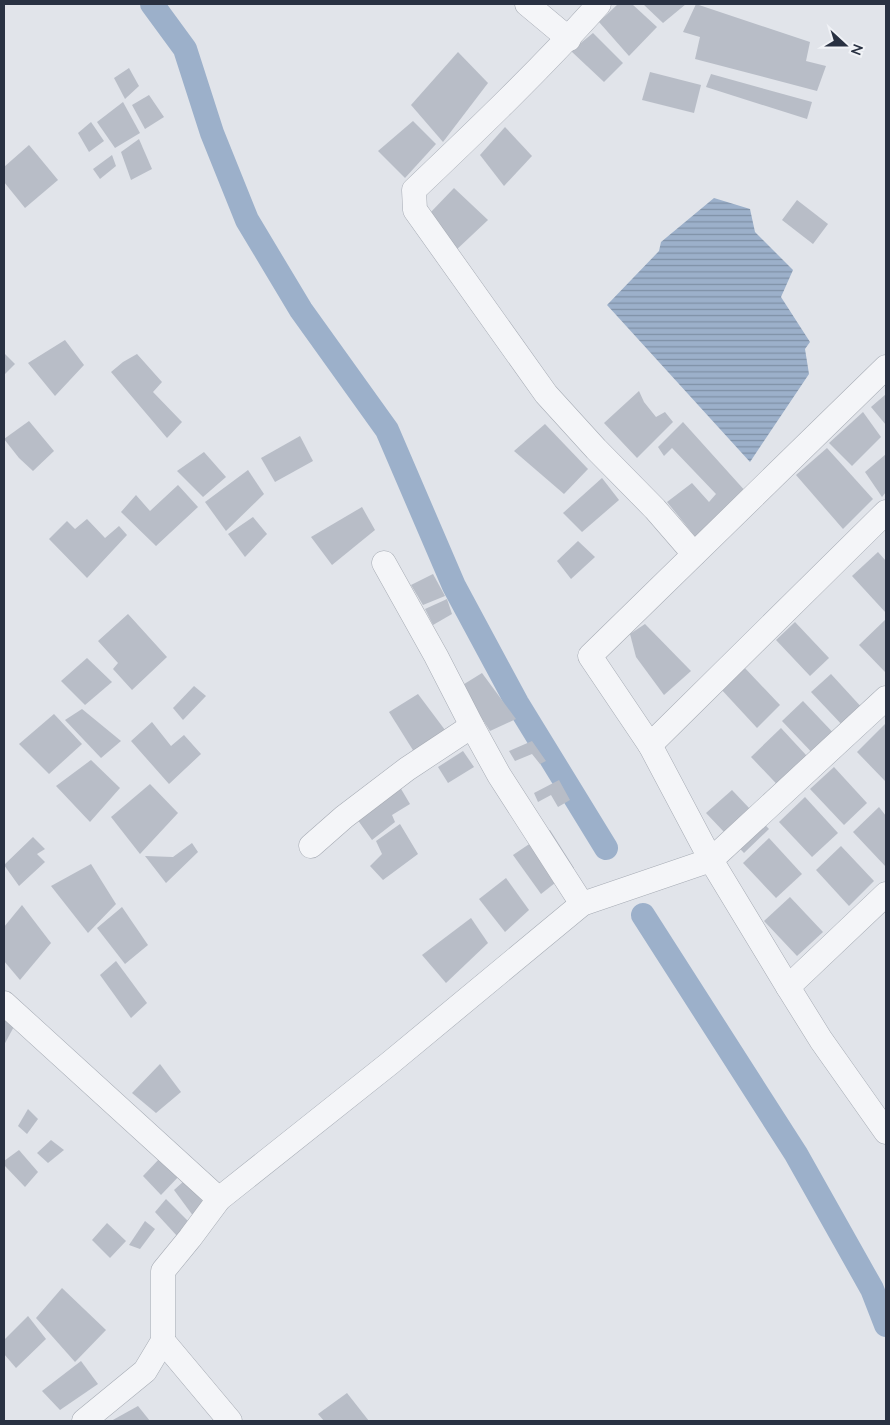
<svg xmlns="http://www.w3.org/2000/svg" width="890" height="1425" viewBox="0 0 890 1425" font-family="'Nunito Sans',sans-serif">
<defs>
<pattern id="water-rules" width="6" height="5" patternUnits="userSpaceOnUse" patternTransform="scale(1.25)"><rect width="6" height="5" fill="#9cb0ca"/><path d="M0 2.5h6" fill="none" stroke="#7f90a6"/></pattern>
</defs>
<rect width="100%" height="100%" fill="#e1e4ea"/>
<path fill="url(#water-rules)" d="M714 198 750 209 755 232 793 270 781 297 810 342 805 349 809 374 750 462 607 305 659 251 661 242Z"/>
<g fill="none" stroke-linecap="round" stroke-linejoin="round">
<g stroke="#9cb0ca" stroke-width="24">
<path d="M152 4 185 49 212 133 247 220 301 310 387 430 454 586 517 703 606 848"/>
<path d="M643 915 796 1154 872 1289 886 1325"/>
</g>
</g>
<g fill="#b8bdc7">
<path d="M618 4H632L657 27 629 56 599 22Z"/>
<path d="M643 4H686L663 23Z"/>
<path d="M696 4 810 42 806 61 826 66 817 91 695 59 700 37 683 32Z"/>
<path d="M593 33 623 63 604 82 571 51Z"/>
<path d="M458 52 488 83 443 142 411 105Z"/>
<path d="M129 68 139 86 125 99 114 78Z"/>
<path d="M650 72 701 85 694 113 642 100Z"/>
<path d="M711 74 812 102 807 119 706 87Z"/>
<path d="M149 95 164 117 145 129 132 105Z"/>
<path d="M123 102 140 133 115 148 97 122Z"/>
<path d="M413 121 436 144 405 178 378 151Z"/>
<path d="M91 122 104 141 89 152 78 133Z"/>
<path d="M505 127 532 156 504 186 480 155Z"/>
<path d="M139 139 152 169 131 180 121 152Z"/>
<path d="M29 145 58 180 25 208 4 182V167Z"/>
<path d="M112 155 116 166 100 179 93 169Z"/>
<path d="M454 188 488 220 454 252 430 213Z"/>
<path d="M797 200 828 224 813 244 782 220Z"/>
<path d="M65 340 84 365 55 396 28 363Z"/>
<path d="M4 353 15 364 4 375Z"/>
<path d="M137 354 162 382 153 392 182 422 167 438 111 372 123 362Z"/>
<path d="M639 391 644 402 656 417 665 412 673 422 637 458 604 423Z"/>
<path d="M886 394V425L871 407Z"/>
<path d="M863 412 881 437 852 466 829 443Z"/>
<path d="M29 421 54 451 33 471 19 458 4 439Z"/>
<path d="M683 422 747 493 698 540 667 502 692 483 709 502 716 494 672 448 664 456 658 447Z"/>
<path d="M545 424 588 469 564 494 514 451Z"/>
<path d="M300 436 313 461 275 482 261 458Z"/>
<path d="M827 448 873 499 843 529 796 475Z"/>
<path d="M204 452 226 477 203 497 177 471Z"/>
<path d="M886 454V492L882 497 865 472Z"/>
<path d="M248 470 264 494 226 531 205 502Z"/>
<path d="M602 478 619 500 582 532 563 513Z"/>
<path d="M178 485 198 507 156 546 121 512 136 495 150 511Z"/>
<path d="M362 507 375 530 332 565 311 537Z"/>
<path d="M253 517 267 534 245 557 228 534Z"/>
<path d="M87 519 105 538 119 526 127 535 87 578 49 539 67 521 75 529Z"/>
<path d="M578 541 595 557 571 579 557 561Z"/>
<path d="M878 552 886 561V613L852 576Z"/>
<path d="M433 574 445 596 423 605 411 585Z"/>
<path d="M447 599 452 614 433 625 425 609Z"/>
<path d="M128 614 167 657 132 690 113 669 118 663 98 641Z"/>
<path d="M886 619V673L859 645Z"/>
<path d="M795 622 829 658 810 676 776 640Z"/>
<path d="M645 624 691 671 664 695 636 657 630 634Z"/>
<path d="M87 658 112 682 85 705 61 681Z"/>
<path d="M743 666 780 705 757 728 720 688Z"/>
<path d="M482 673 516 719 490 731 461 686Z"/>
<path d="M831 674 864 710 845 728 811 692Z"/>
<path d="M194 686 206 696 183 720 173 708Z"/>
<path d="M418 694 448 734 416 755 389 712Z"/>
<path d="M803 701 840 740 819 760 782 721Z"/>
<path d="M82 709 121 741 101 758 65 720Z"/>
<path d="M54 714 82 744 49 774 19 744Z"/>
<path d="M152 722 171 746 184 735 201 754 169 784 131 741Z"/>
<path d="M886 723V782L857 752Z"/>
<path d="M781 728 819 769 789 797 751 757Z"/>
<path d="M532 741 546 761 540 764 532 754 515 761 509 751Z"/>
<path d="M463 751 474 767 448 783 438 767Z"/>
<path d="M91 760 120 788 90 822 56 786Z"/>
<path d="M834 767 867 803 844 825 810 789Z"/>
<path d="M391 772 410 804 392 815 395 822 372 840 347 805Z"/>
<path d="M559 780 570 800 558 807 551 795 538 802 534 793Z"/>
<path d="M150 784 178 813 140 854 111 817Z"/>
<path d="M732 790 769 829 744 853 706 813Z"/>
<path d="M805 797 838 833 812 857 779 822Z"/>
<path d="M879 807 886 816V867L853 832Z"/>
<path d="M400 824 418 854 383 880 370 866 382 854 376 841Z"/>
<path d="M550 830 574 868 541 894 513 855Z"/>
<path d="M33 837 45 849 37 854 45 862 19 886 4 865Z"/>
<path d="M769 838 802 874 776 898 743 863Z"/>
<path d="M192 843 198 852 166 883 145 856 173 857Z"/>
<path d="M841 846 874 881 849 906 816 870Z"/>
<path d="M91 864 116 904 88 933 51 886Z"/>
<path d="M506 878 529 910 505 932 479 899Z"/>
<path d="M790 897 823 932 797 956 764 921Z"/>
<path d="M22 905 51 943 20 980 4 961V927Z"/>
<path d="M122 907 148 945 125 964 97 928Z"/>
<path d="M471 918 488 943 446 983 422 955Z"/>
<path d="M116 961 147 1003 131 1018 100 975Z"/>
<path d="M4 1009 17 1021 4 1045Z"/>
<path d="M160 1064 181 1092 156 1113 132 1093Z"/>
<path d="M28 1109 38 1119 27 1134 18 1126Z"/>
<path d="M51 1140 64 1150 48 1163 37 1153Z"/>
<path d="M19 1150 38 1172 25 1187 4 1165V1161Z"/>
<path d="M161 1157 181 1174 161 1195 143 1176Z"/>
<path d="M184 1181 206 1205 194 1217 174 1190Z"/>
<path d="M166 1199 191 1224 178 1237 155 1212Z"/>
<path d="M145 1221 155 1229 140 1249 129 1245Z"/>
<path d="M107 1223 126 1241 110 1258 92 1240Z"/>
<path d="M62 1288 106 1330 75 1362 36 1318Z"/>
<path d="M28 1316 46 1339 16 1368 4 1354V1340Z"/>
<path d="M81 1361 98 1384 60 1410 42 1391Z"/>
<path d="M347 1393 369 1421H324L318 1414Z"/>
<path d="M138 1406 150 1421H111Z"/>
</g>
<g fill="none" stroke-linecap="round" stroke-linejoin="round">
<defs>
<g id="minor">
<path d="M527 4 569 39"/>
<path d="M599 4C541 69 477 130 414 190L415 210 546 394 596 449 655 509 694 554"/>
<path d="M886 367 590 656 650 745 711 860 788 987 821 1040 886 1132"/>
<path d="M384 563 436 656 472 726 499 775 582 904"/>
<path d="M650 745 886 512"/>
<path d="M311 846 344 817 407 769 472 726"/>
<path d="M788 987 886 894"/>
<path d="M4 1003 219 1199"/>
<path d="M163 1341 230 1421"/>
<path d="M84 1421 145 1371 163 1341V1271L190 1238 219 1199 390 1063 582 904 711 860 886 698"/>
</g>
</defs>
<use href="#minor" stroke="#a6abb4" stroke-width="25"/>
<use href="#minor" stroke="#f4f5f8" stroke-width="24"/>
</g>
<rect width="890" height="1425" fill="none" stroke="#293142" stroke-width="10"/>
<g transform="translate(845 45) rotate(111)" stroke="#f1f3f7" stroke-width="4" paint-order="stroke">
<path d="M0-4L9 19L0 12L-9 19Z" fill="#293142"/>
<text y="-8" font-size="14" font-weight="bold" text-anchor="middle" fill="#293142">N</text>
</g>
</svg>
